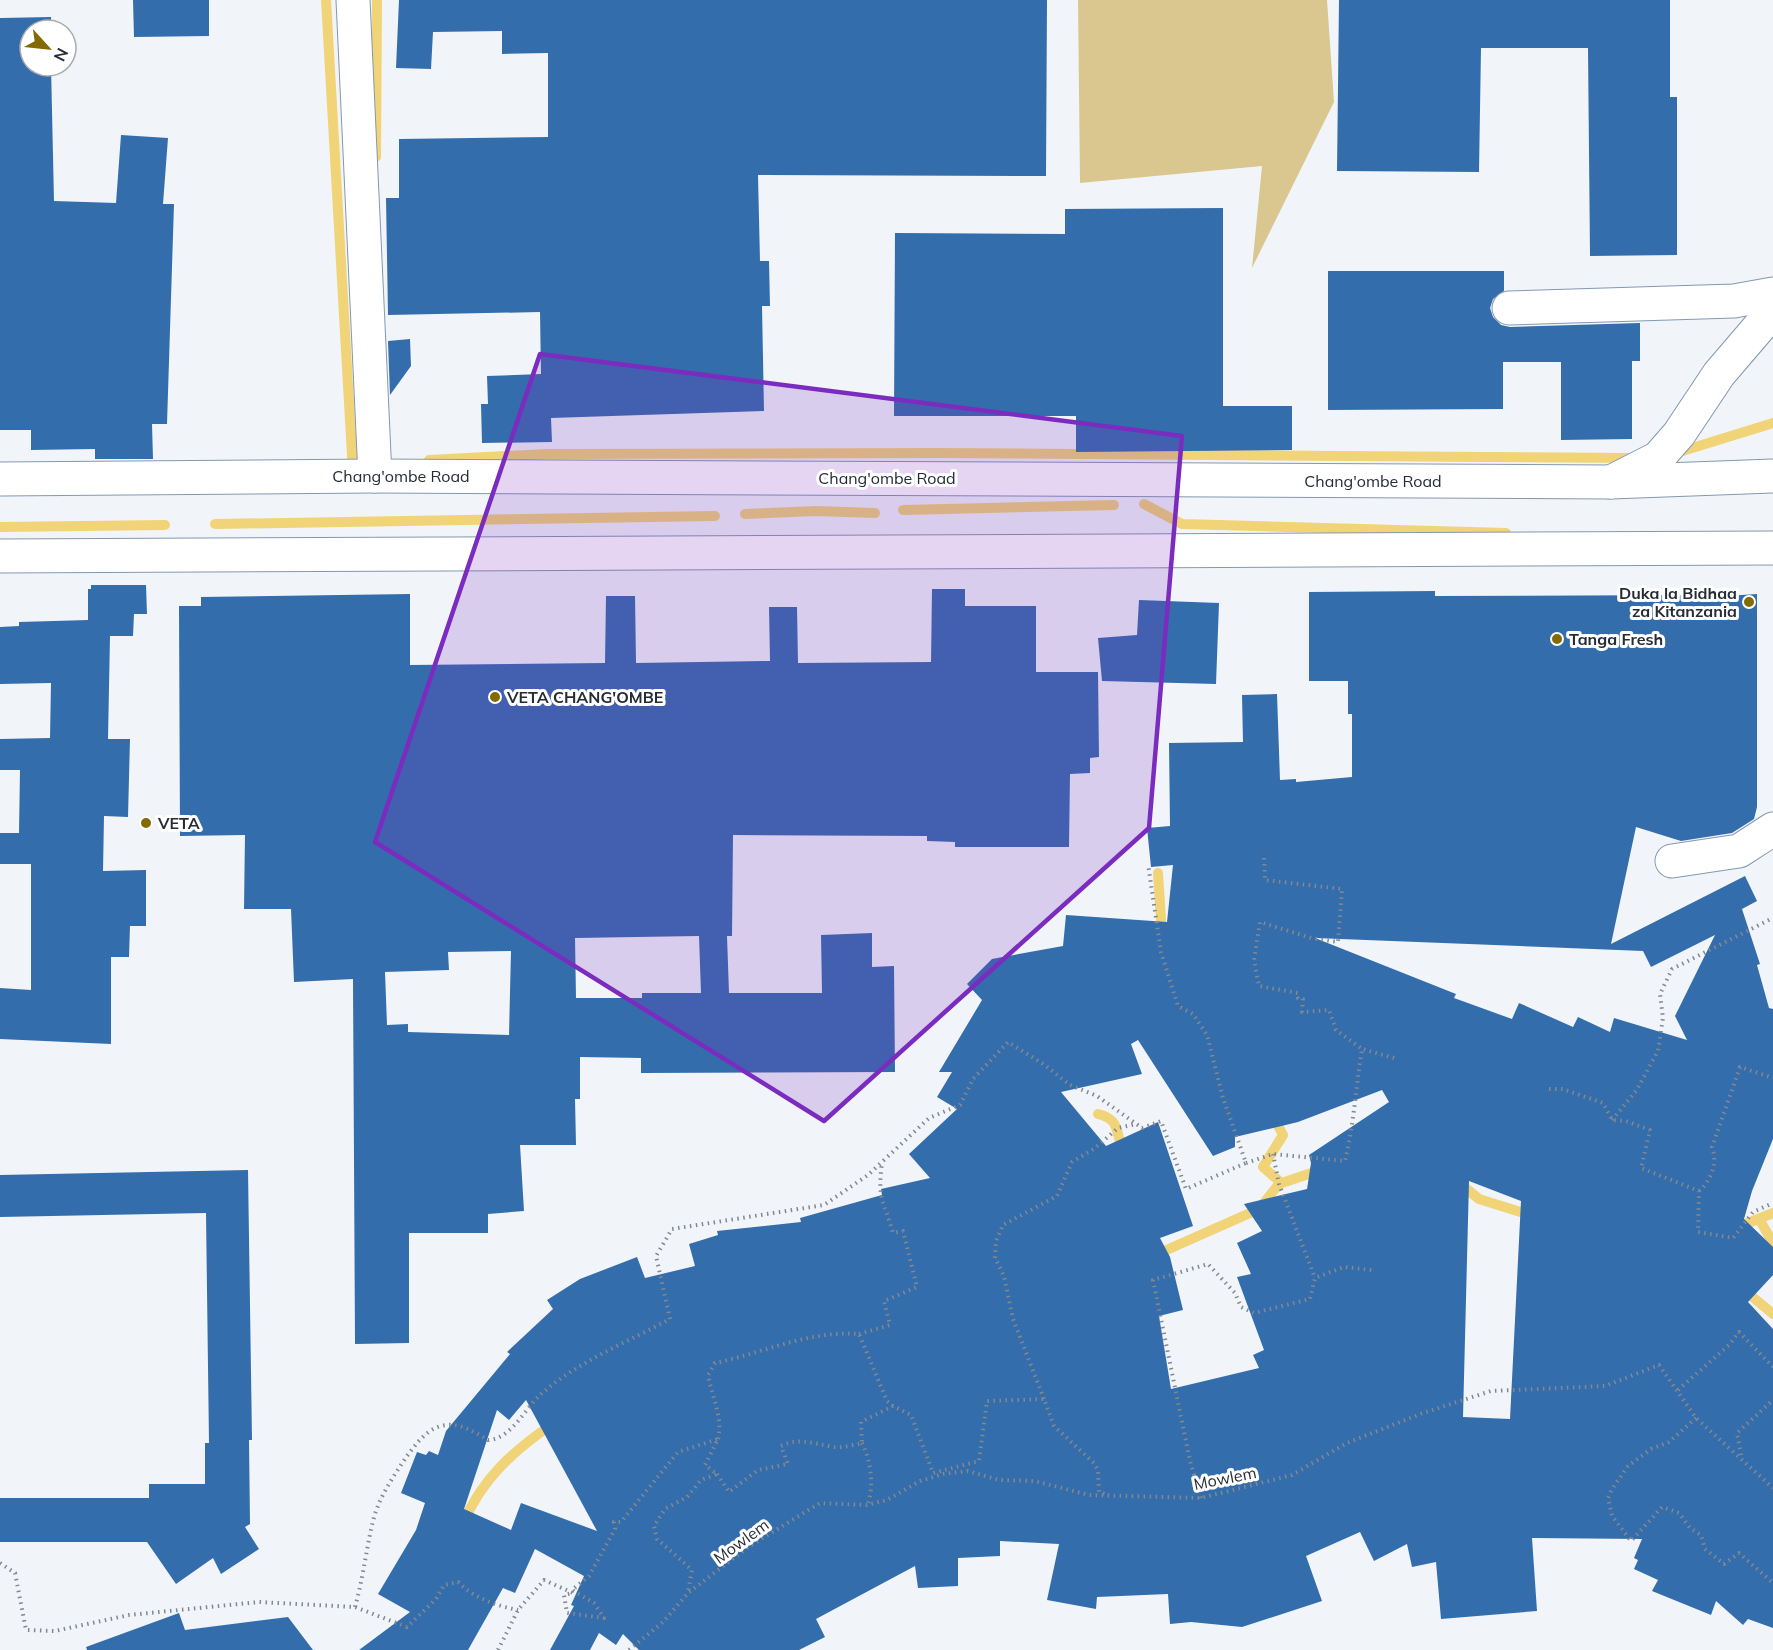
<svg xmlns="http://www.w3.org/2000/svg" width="1773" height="1650" viewBox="0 0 1773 1650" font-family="Mulish,sans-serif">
<rect width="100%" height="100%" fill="#f1f5fa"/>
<path fill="#dac790" d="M1078 0H1327L1334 102 1252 268 1262 166 1080 183Z"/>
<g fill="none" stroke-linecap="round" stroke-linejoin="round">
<g stroke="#f1d378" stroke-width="10">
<path d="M326 0 353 473"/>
<path d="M376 157 377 0"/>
<path d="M1676 453 1773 423"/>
<path d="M429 460 546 454 937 453 1634 458"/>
<path d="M1144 504 1182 524 1506 533"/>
<path d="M903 510 1114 505"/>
<path d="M745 514 816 511 875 513"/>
<path d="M215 524 715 516"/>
<path d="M0 527 165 525"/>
<path d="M1158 873 1162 935"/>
<path d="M1276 1113V1122L1283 1135 1263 1167 1278 1180"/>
<path d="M1098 1114C1122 1120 1114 1133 1124 1151"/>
<path d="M1457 1185 1463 1186 1479 1199 1533 1216"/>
<path d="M1759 1219 1773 1243"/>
<path d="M1741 1232 1748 1223 1773 1213"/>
<path d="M1153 1256 1259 1209 1279 1184 1323 1169"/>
<path d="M1743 1289 1773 1314"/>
<path d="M464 1522C482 1478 515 1450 552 1424"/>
</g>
</g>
<g fill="#346dac" fill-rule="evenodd">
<path d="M133 0H209V36L134 37Z"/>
<path d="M399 0H1047L1046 176 758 175 760 261H769L770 306H762L764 411 551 418 552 442 482 443 481 404H488L487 376 541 374 540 312 388 315 386 198H399V139L548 137V53L502 54V31L433 32 431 69 396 68Z"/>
<path d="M1339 0H1670V97H1677V255L1590 256 1588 48H1481L1479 172 1337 171Z"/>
<path d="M51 17V30H30V66H51L54 201 116 203 121 135 168 138 163 204H174L167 424H152L153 459H95V449L31 450V430H0V18Z"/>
<path d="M1223 208V406H1292V450L1076 452V416H894L895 233 1065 234V209Z"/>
<path d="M1328 271H1504V291L1493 299 1490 308 1493 317 1501 325 1510 327 1640 323V361H1632V439L1561 440V362H1503V409L1328 410Z"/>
<path d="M410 339 411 366 390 395 388 341Z"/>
<path d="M91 585H146L147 614H134L133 636H110L108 739H130L128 817 104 816 103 871 146 870V926H130L129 957H111V1044L0 1039V988L31 990V864H0V833H19L20 770H0V739L50 738 51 683 0 684V627L19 626V622L88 620V589H91Z"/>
<path d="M932 589H965V606H1036V672H1098L1099 757 1090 758V773L1070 774 1069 847H955V842L927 841V836L733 835 732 936H727L729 993H822L821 935 872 933V967L894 966 895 1072 641 1073V1058L580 1057V1099H575L576 1145H520L524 1211 488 1214V1233H409V1343L355 1344 353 979 294 982 291 909H244L245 835 180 836 179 606H201V597L410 594V665L605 663 606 596H635L636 663 770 661 769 607H797L798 663 931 662ZM699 936 701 993H642V998H576L575 938ZM511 951 509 1035 408 1032V1024L387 1025 385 972 449 970 448 952Z"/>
<path d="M1435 591V596L1696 595V598L1757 594V807L1754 819 1732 833 1681 841 1636 827 1611 944 1745 876 1757 901 1742 909 1760 964 1757 965 1769 1008 1773 1009V1139L1752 1191 1744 1219 1773 1247V1275L1748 1302 1773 1329V1628L1748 1619 1743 1625 1716 1601 1711 1615 1652 1591 1658 1580 1634 1569 1638 1560 1634 1558 1642 1539 1532 1538 1537 1611 1441 1619 1436 1562 1412 1567 1407 1544 1374 1561 1360 1532 1306 1556 1322 1601 1242 1627 1191 1622 1170 1624 1168 1594 1097 1597 1096 1609 1047 1600 1059 1544 1000 1541V1556L958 1558V1586L918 1588 915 1566 816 1619 825 1637 799 1650H639L623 1634 616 1645 599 1633 590 1650H550L574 1606 571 1605 584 1576 535 1549 515 1593 503 1588 468 1650H359L410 1612 378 1594 416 1530 425 1503 401 1493 417 1452 426 1455 429 1451 438 1455 446 1431 510 1354 507 1352 553 1309 547 1300 580 1279 637 1257 645 1278 695 1266 689 1244 718 1235 717 1231 801 1222 800 1218 882 1195 881 1189 930 1178 909 1154 957 1109 937 1097 952 1072H939L982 1000 967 984 992 959 1063 946 1066 915 1167 922 1173 865 1151 867 1147 828 1170 826 1169 743 1243 742 1242 695 1277 694 1280 780 1296 779V782L1352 777V714H1348V681H1309V592ZM1715 935 1675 1016 1687 1040 1614 1018 1610 1032 1578 1017 1573 1027 1519 1003 1512 1019 1454 998 1456 994 1315 938 1643 951 1651 967ZM1138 1040 1213 1156 1235 1147V1137L1298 1122 1382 1090 1389 1102 1309 1155 1311 1163 1307 1189 1244 1204 1262 1231 1237 1243 1251 1274 1237 1277 1264 1350 1253 1355 1259 1368 1171 1389 1159 1316 1183 1310 1170 1257 1160 1238 1193 1226 1158 1122 1106 1146 1061 1092 1142 1074 1131 1044ZM1469 1181 1521 1201 1510 1419 1463 1417ZM526 1400 597 1531 521 1503 511 1530 464 1509 497 1410 509 1420Z"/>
<path d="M1139 600 1219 603 1216 684 1102 681 1098 638 1137 635Z"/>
<path d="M248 1170 252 1440H249L250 1524 245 1527 259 1549 221 1574 213 1558 176 1584 147 1542H0V1498H149V1484H205V1443H209L206 1213 0 1217V1175Z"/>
<path d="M179 1613 185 1630 288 1617 313 1650H87L86 1647Z"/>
</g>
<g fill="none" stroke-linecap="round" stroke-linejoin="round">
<defs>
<g id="minor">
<path d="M353 0 375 476"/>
<path d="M1509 308 1734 301 1773 294"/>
<path d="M1611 482 1658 458 1679 434 1719 374 1773 311"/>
<path d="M1672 861 1739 851 1773 829"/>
</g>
<g id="major">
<path d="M0 479 375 476 1611 482 1773 476"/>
<path d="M0 556 1773 548"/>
</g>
</defs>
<use href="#minor" stroke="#8498af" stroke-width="35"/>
<use href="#major" stroke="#8498af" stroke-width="35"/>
<g stroke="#838890" stroke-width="4" stroke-dasharray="1.5 4.5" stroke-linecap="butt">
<path d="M1264 858 1265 880 1342 889 1338 942 1311 938 1260 922 1254 960 1259 986 1298 993V998L1303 999 1302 1012 1329 1010 1336 1030 1362 1049"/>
<path d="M1549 1089H1563L1603 1103 1612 1120 1626 1121 1650 1130 1641 1168 1699 1191 1698 1232 1733 1238 1753 1212 1773 1203"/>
<path d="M1612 1120 1636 1091 1658 1051 1663 1018 1660 994 1672 969 1773 918"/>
<path d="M1273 1154 1279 1184 1315 1278"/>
<path d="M1246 1163 1273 1154 1345 1161C1354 1124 1356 1086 1362 1049L1398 1059"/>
<path d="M1699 1191C1711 1181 1718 1162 1712 1147L1740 1067 1773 1078"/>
<path d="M859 1334 890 1325 884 1301 917 1287 903 1231 893 1233C884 1201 877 1200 882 1163"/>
<path d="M1678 1390 1729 1345 1739 1332 1773 1367"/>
<path d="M1044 1399 1013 1319 1004 1276 995 1258 996 1241 1003 1225 1057 1196 1072 1162 1095 1148 1118 1128 1136 1124"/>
<path d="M1696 1418 1669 1442 1651 1449 1628 1466 1612 1489 1608 1498 1612 1516 1631 1541 1662 1507 1679 1513 1690 1528 1701 1535 1705 1549 1724 1564 1739 1553 1773 1583"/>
<path d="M718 1439C723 1417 712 1397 708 1375L715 1363C763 1353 810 1330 859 1334L887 1401 893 1406"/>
<path d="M862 1443C871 1461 874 1485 868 1504"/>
<path d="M1741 1455 1737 1433 1773 1400"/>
<path d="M717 1474 729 1492 758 1470 788 1464 781 1446C800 1437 814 1444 834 1447 843 1448 853 1445 862 1443L861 1422 893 1406 911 1415 933 1473 979 1461 987 1401 1044 1399 1054 1426 1094 1463 1098 1470 1099 1492 1109 1495"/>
<path d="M1201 1498 1190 1461 1153 1280 1208 1264 1235 1293 1241 1307 1254 1313 1310 1299 1315 1278 1344 1267 1372 1270"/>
<path d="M0 1563 15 1573 26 1630 55 1631 129 1615 259 1602 355 1607 407 1627 436 1599 444 1585 458 1582C474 1598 497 1606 518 1610"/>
<path d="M355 1607C363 1579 366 1550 373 1521 379 1497 393 1477 407 1456 416 1444 426 1430 441 1426 458 1421 474 1432 488 1440 511 1439 525 1409 539 1396 576 1362 626 1343 670 1319L656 1256 672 1229 824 1205 868 1175 929 1118 960 1105 973 1079 1008 1042 1045 1065 1070 1085 1097 1096 1142 1128 1161 1121 1186 1189 1246 1163 1223 1098 1207 1035 1193 1014 1178 1006 1161 952 1148 864"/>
<path d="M498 1650 518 1610 544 1580 573 1593 564 1595 567 1613 604 1618 594 1603 572 1590 589 1576 615 1529 614 1522H621L678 1452 718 1439 705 1465 717 1474 701 1480 687 1497 665 1509 654 1526 657 1539 692 1570 688 1592"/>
<path d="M629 1650 663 1622 688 1593 748 1547 820 1503 867 1505 887 1500 920 1481 943 1474 968 1471 999 1480 1035 1481 1089 1495 1201 1498 1292 1475 1347 1443 1423 1413 1491 1391 1605 1386 1659 1365 1696 1418 1773 1488"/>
</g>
<use href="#minor" stroke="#fff" stroke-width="33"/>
<use href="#major" stroke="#fff" stroke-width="33"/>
</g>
<path fill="#7b2cbf" fill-opacity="0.2" stroke="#7b2cbf" stroke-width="4.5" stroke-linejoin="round" d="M540 354 1182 436 1149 828 824 1121 375 842Z"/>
<g fill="#846a04" stroke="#fff" stroke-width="2">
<circle cx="1749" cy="602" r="6"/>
<circle cx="1557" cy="639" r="6"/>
<circle cx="495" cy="697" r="6"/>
<circle cx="146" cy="823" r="6"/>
</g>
<g text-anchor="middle" stroke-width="6" stroke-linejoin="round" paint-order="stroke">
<g font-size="16" fill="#252c36" stroke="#fff">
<text x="401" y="482">Chang'ombe Road</text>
<text x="887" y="484">Chang'ombe Road</text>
<text x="1373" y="487">Chang'ombe Road</text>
<text transform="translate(1225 1478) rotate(-11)" y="6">Mowlem</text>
<text transform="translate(741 1541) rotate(-36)" y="6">Mowlem</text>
</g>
<g font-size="16" font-weight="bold" fill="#252c36" stroke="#fff" text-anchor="start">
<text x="1737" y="599" text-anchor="end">Duka la Bidhaa<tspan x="1737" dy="18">za Kitanzania</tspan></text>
<text x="1569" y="645">Tanga Fresh</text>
<text x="507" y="703">VETA CHANG'OMBE</text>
<text x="158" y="829">VETA</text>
</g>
</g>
<g transform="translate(48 48) rotate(117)"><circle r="28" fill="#ffffff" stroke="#a8abaf" stroke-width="1.5"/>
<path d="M0-4.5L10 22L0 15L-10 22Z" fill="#846a04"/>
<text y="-9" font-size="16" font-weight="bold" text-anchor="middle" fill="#252c36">N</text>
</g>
</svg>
